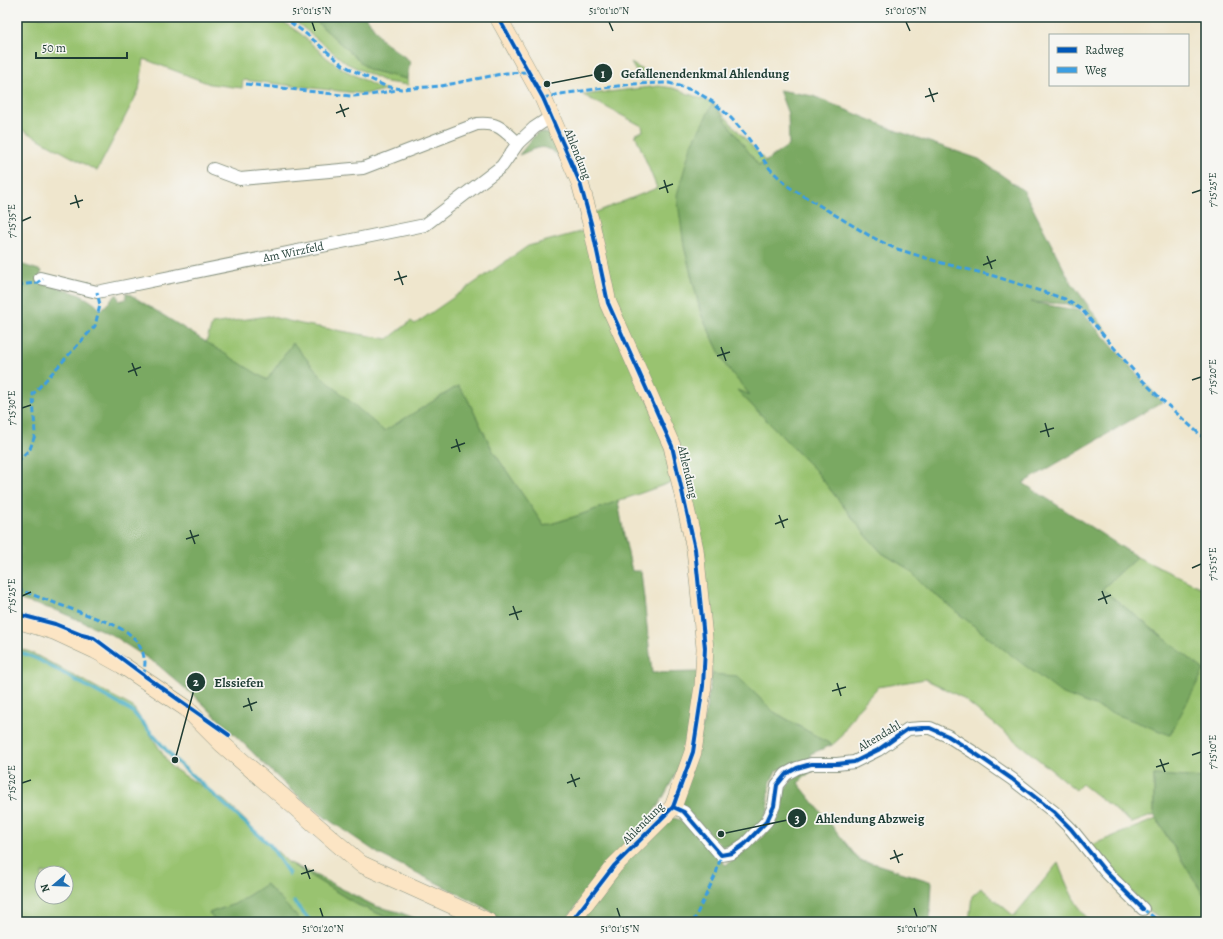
<svg xmlns="http://www.w3.org/2000/svg" width="1223" height="939" viewBox="0 0 1223 939" font-family="Alegreya,serif">
<rect width="100%" height="100%" fill="#f6f6f2"/>
<filter id="ink" filterUnits="userSpaceOnUse"><feTurbulence type="fractalNoise" baseFrequency=".025" numOctaves="2"/><feDisplacementMap in="SourceGraphic" scale="8" xChannelSelector="R" yChannelSelector="G"/><feConvolveMatrix kernelMatrix="1 2 1 2 8 2 1 2 1" color-interpolation-filters="sRGB"/></filter>
<filter id="wash" filterUnits="userSpaceOnUse"><feTurbulence type="fractalNoise" baseFrequency=".012" numOctaves="4" result="noise"/><feDisplacementMap in="SourceGraphic" scale="16" xChannelSelector="R" yChannelSelector="G"/><feGaussianBlur stdDeviation="0.9" result="paint"/><feColorMatrix in="noise" values="0 0 0 0 0 0 0 0 0 0 0 0 0 0 0 0 0 1.4 0 .05"/><feComposite in="paint" operator="in"/></filter>
<g filter="url(#wash)">
<rect width="100%" height="100%" fill="#efe6cd"/>
<g fill="#99c36f" stroke="#5c8052" fill-rule="evenodd">
<path d="M17 17H276L301 34 327 58 341 68 375 86 386 90 365 94 243 80 242 88 210 84 144 59 139 90 97 171 17 127Z"/>
<path d="M290 17H327L316 21 369 70 407 79 409 85 386 82 346 63Z"/>
<path d="M631 63 656 78 641 80Z"/>
<path d="M659 86 673 88 713 103 766 162 759 166 712 104 684 246 701 314 726 366 751 396 738 391 815 470 865 534 882 553 907 568 927 588 994 642 1017 659 1204 670 1102 589 1137 557 1206 590V778L1154 775V815L1132 823 1082 784 1076 790 961 697 925 679 878 687 857 710 839 739 832 745 774 712 737 677 712 674 708 622 700 540 613 298 594 213 657 188 635 134 643 131 642 126 583 95Z"/>
<path d="M587 230 666 448 672 482 577 516 544 526 493 451 467 398 458 386 384 432 321 376 293 343 267 380 206 343 212 324 268 316 301 324 388 339 411 321 415 324 528 246Z"/>
<path d="M17 648 30 652 133 707 171 767 225 801 288 862 358 905 398 922H302L266 885 235 904 209 913 217 922H17ZM42 873H66V897H42Z"/>
<path d="M1156 819 1206 899V922H1165L1146 908 1089 846Z"/>
<path d="M1058 863C1066 884 1075 906 1091 922H969L972 896 981 888 1014 916Z"/>
</g>
<g fill="#7aa962" stroke="#4c734b">
<path d="M327 17H366L383 41 410 61 407 79 369 70 316 21Z"/>
<path d="M779 90 813 96 897 131 979 159 1024 191 1069 279 1110 336 1082 309 1065 304 1031 302 1081 311 1162 402 1023 483 1137 557 1102 589 1204 670 1170 735 1061 693 994 642 927 588 907 568 882 553 865 534 815 470 737 390 750 395 726 366 701 314 684 246 677 195 691 146 713 103 759 166 789 145 788 114Z"/>
<path d="M539 132 546 133 551 135 567 164C559 157 550 145 538 148 532 149 525 153 519 155L535 135Z"/>
<path d="M17 263 42 271 38 281C58 288 87 293 101 310L117 294 119 301 126 299V292L267 380 293 343 321 376 384 431 458 386 467 398 493 451 544 526 577 516 618 501 624 535 632 571H641L652 673 698 672 693 724 679 768 666 792 660 803 651 815 630 839 564 922H499L481 914 496 915 479 904 379 854 326 818 292 791 201 702 158 665 122 642 119 639 108 633 58 611 17 599Z"/>
<path d="M712 674 737 676 774 712 832 745 810 754 811 758 776 771 771 781 768 795V811L756 831 729 846H721L685 809 681 800 704 721Z"/>
<path d="M813 767H816L798 783 860 861 876 864 932 882 930 922H581L625 862 672 818C688 819 698 836 708 847 713 853 720 859 726 865L763 837 779 818 785 789 794 778Z"/>
<path d="M1154 775 1206 778V899L1154 815Z"/>
<path d="M288 862 327 881 375 906 399 912 424 922H398L358 905Z"/>
<path d="M266 884 302 922H217L209 913 235 904Z"/>
</g>
<g fill="none" stroke-linecap="round" stroke-linejoin="round">
<g stroke="#48afc8" stroke-width="3.5">
<path d="M17 651 37 659 132 711 175 760 270 845 289 874"/>
<path d="M294 902 311 922"/>
</g>
</g>
</g>
<g filter="url(#ink)">
<g fill="none" stroke-linecap="round" stroke-linejoin="round">
<defs>
<g id="street">
<path d="M213 169 240 179 363 168 477 124C499 122 503 130 518 143"/>
<path id="s1" d="M40 278 97 292 425 225 502 166 518 143 534 128 552 116"/>
<path d="M673 807 684 812 721 855 732 853 745 844 767 821 774 806 777 785 786 774 797 768 811 764H837L854 762 878 750 908 729 922 728H930L948 736 973 752 1012 779 1054 812 1071 829 1105 871 1143 909"/>
</g>
<g id="secondary">
<path d="M498 17 543 98 580 183 591 223 608 303 672 446 695 549 705 648 703 686 693 752 673 807 614 866 571 922"/>
<path d="M17 620 54 631 95 650 122 665 186 708 221 743 361 864 489 922"/>
</g>
</defs>
<use href="#street" stroke="#879280" stroke-width="14"/>
<use href="#secondary" stroke="#879280" stroke-width="18"/>
<use href="#street" stroke="#fff" stroke-width="12"/>
<use href="#secondary" stroke="#fce5c4" stroke-width="17"/>
<g stroke="#3c9ee2" stroke-width="3" stroke-dasharray="6 3" stroke-linecap="butt">
<path d="M283 17 304 32 343 65 364 76 385 86 401 89 441 86 506 73 529 72"/>
<path d="M246 84 351 96 370 95 397 90"/>
<path d="M543 98 560 94 633 84 669 83 695 91 713 102 731 118 746 135 770 169 789 187 870 236 894 248 942 263 994 276 1065 299 1082 310 1138 376 1162 400 1206 440"/>
<path d="M17 285 37 283 43 279"/>
<path d="M17 462 30 449 35 435 33 394 95 326 100 305 97 292"/>
<path d="M17 589 112 624 127 632 137 641 143 653 145 662 144 678"/>
<path d="M1143 909 1160 922"/>
<path d="M693 922 716 874 721 855"/>
</g>
<defs>
<g id="cycleway">
<path d="M498 17 543 98 580 183 591 223 608 303 672 446 695 549 705 648 703 686 693 752 673 807 614 866 571 922"/>
<path d="M17 614 55 624 82 635 94 638 145 676 229 735"/>
<path d="M673 807 684 812 721 855 732 853 745 844 767 821 774 806 777 785 786 774 797 768 811 764H837L854 762 878 750 908 729 922 728H930L948 736 973 752 1012 779 1054 812 1071 829 1105 871 1143 909"/>
</g>
</defs>
<use href="#cycleway" stroke="#f6f6f2" stroke-width="6"/>
<use href="#cycleway" stroke="#0057b8" stroke-width="4"/>
</g>
</g>
<path fill="none" stroke="#1f3d34" stroke-width="1.5" d="M312 22 315 31M609 22 613 31M906 22 910 31M929 88 934 102M925 97 938 93M340 104 345 117M336 113 349 108M664 180 668 193M659 189 673 184M1192 193 1201 190M75 195 79 208M70 204 83 200M22 221 31 217M987 256 992 269M983 265 996 260M398 271 403 285M394 280 407 276M721 347 726 361M717 356 730 352M132 363 137 376M128 372 141 367M1192 380 1201 377M22 408 31 405M1045 423 1049 437M1040 432 1054 428M456 439 460 452M451 448 465 443M779 515 784 528M775 524 788 519M190 530 195 544M186 539 199 535M1192 568 1201 564M1102 591 1107 604M22 596 31 592M1098 600 1111 595M513 606 518 620M509 615 522 611M837 683 841 696M832 691 846 687M248 698 252 711M243 707 257 702M1192 755 1201 752M1160 759 1165 772M1156 767 1169 763M571 774 576 787M22 783 31 780M567 783 580 778M894 850 899 863M890 859 903 854M305 865 310 879M301 874 314 870M320 908 323 917M617 908 620 917M914 908 917 917"/>
<g text-anchor="middle" stroke-width="3.5" stroke-linejoin="round" paint-order="stroke">
<g font-size="12" fill="#1f3d34" stroke="#f6f6f2">
<text transform="translate(578 154) rotate(68)" y="4">Ahlendung</text>
<text dy="4" stroke="none"><textPath href="#s1" startOffset="259">Am Wirzfeld</textPath></text>
<text transform="translate(688 472) rotate(77)" y="4">Ahlendung</text>
<text transform="translate(879 736) rotate(-31)" y="4">Altendahl</text>
<text transform="translate(643 823) rotate(-45)" y="4">Ahlendung</text>
</g>
</g>
<path fill="none" stroke="#1f3d34" stroke-width="1.5" d="M547 84L603 73M175 760L196 682M721 834L797 818"/>
<g fill="#1f3d34" stroke="#f6f6f2" stroke-width="1.5">
<circle cx="547" cy="84" r="4"/>
<circle cx="175" cy="760" r="4"/>
<circle cx="721" cy="834" r="4"/>
<circle cx="603" cy="73" r="10"/>
<circle cx="196" cy="682" r="10"/>
<circle cx="797" cy="818" r="10"/>
</g>
<g font-size="12" text-anchor="middle" font-weight="bold" fill="#fff">
<text x="603" y="78">1</text>
<text x="196" y="686">2</text>
<text x="797" y="823">3</text>
</g>
<g font-size="13" text-anchor="middle" font-weight="bold" fill="#1f3d34" stroke="#f6f6f2" stroke-width="3.5" stroke-linejoin="round" paint-order="stroke">
<text x="705" y="78">Gefallenendenkmal Ahlendung</text>
<text x="239" y="687">Elssiefen</text>
<text x="870" y="823">Ahlendung Abzweig</text>
</g>
<rect width="1223" height="939" fill="none" stroke="#f6f6f2" stroke-width="44"/>
<rect x="1049" y="34" width="140" height="52" fill="#f6f6f2" stroke="#a0aca6"/>
<rect x="1057" y="47" width="20" height="6" fill="#0057b8" stroke="#a0aca6"/>
<text x="1085" y="54" font-size="12" fill="#1f3d34">Radweg</text>
<rect x="1057" y="67" width="20" height="6" fill="#3c9ee2" stroke="#a0aca6"/>
<text x="1085" y="74" font-size="12" fill="#1f3d34">Weg</text>
<g transform="translate(54 885) rotate(251)"><circle r="19" fill="#f6f6f2" stroke="#a0aca6"/>
<path d="M0-3L7 15L0 10L-7 15Z" fill="#1f6fb2"/>
<text y="-6" font-size="11" font-weight="bold" text-anchor="middle" fill="#1f3d34">N</text>
</g>
<path d="M36 52v6h91v-6" fill="none" stroke="#1f3d34" stroke-width="2"/>
<text x="42" y="52" font-size="12" fill="#1f3d34" stroke="#f6f6f2" stroke-width="3" paint-order="stroke">50 m</text>
<rect x="22" y="22" width="1179" height="895" fill="none" stroke="#1f3d34" stroke-width="1.5"/>
<g font-size="10" text-anchor="middle" fill="#1f3d34">
<text x="312" y="14">51°01'15"N</text>
<text x="609" y="14">51°01'10"N</text>
<text x="906" y="14">51°01'05"N</text>
<text transform="translate(1212 190) rotate(-90)" y="4">7°15'25"E</text>
<text transform="translate(11 221) rotate(-90)" y="4">7°15'35"E</text>
<text transform="translate(1212 377) rotate(-90)" y="4">7°15'20"E</text>
<text transform="translate(11 408) rotate(-90)" y="4">7°15'30"E</text>
<text transform="translate(1212 564) rotate(-90)" y="4">7°15'15"E</text>
<text transform="translate(11 596) rotate(-90)" y="4">7°15'25"E</text>
<text transform="translate(1212 752) rotate(-90)" y="4">7°15'10"E</text>
<text transform="translate(11 783) rotate(-90)" y="4">7°15'20"E</text>
<text x="323" y="932">51°01'20"N</text>
<text x="620" y="932">51°01'15"N</text>
<text x="917" y="932">51°01'10"N</text>
</g>
</svg>
